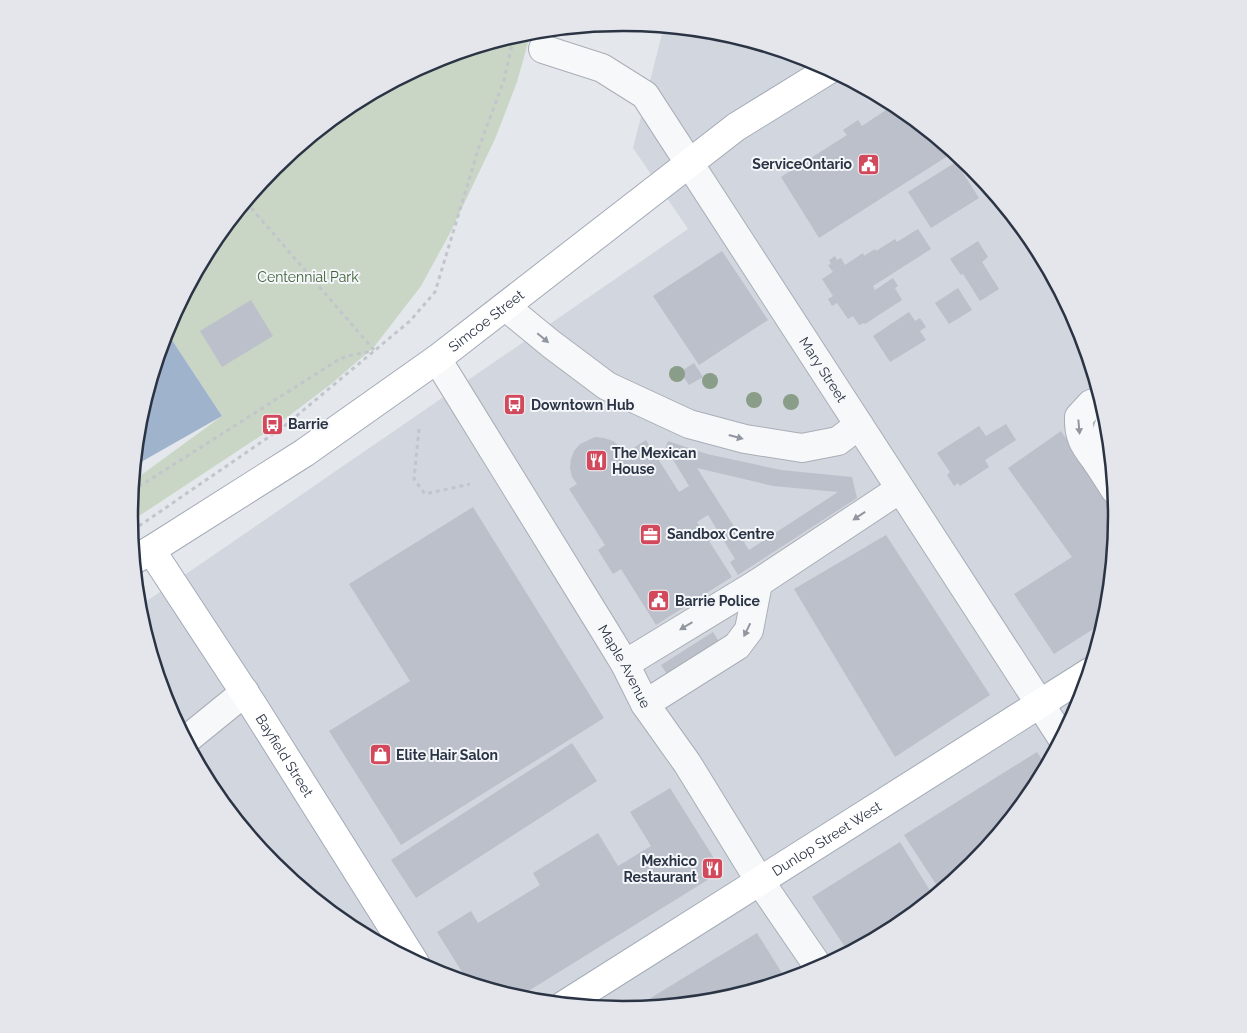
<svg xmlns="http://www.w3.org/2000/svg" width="1247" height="1033" viewBox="0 0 1247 1033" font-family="Raleway,sans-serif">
<rect width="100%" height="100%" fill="#e4e7ec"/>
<path fill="#d2d6de" d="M664 26 720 32 813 60 898 106 973 167 1034 242 1080 328 1108 420 1117 517 1108 613 1080 706 1034 791 973 866 898 927 812 973 720 1001 623 1010 527 1001 434 973 349 927 274 866 213 791 167 705 138 607 688 229 633 148Z"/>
<path fill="#c9d6c5" d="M527 32H531L517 82 495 139 450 233 421 286 374 347 331 384 277 425 130 522 133 481 222 416 166 331 213 242 274 167 349 106 435 60Z"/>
<path fill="#9fb4cc" d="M166 331 222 416 134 466 139 420Z"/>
<g fill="#bbc0ca" fill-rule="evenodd">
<path d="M895 104 954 152 819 238 781 177 847 135 843 130 858 120 862 126Z"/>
<path d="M956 162 979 198 931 228 908 192Z"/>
<path d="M968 163 985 182 979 186 966 165Z"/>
<path d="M993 192 1003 205 1001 206Z"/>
<path d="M918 229 931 249 873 286 875 290 893 278 898 286 895 288 902 300 865 324 864 323 859 325 853 316 848 319 837 303 832 306 828 299 833 296 822 279 833 272 828 265 831 264 829 260 835 256 837 260 841 258 845 265 863 253 864 256 875 249 876 251 895 239 897 242Z"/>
<path d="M978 241 988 257 982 262 999 289 980 301 963 274 961 275 950 259Z"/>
<path d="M722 251 768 320 699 365 653 296Z"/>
<path d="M958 288 972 310 949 324 935 303Z"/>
<path d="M251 300 273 336 222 367 200 331Z"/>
<path d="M909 312 915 321 920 318 926 327 920 331 926 340 890 362 873 336Z"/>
<path d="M1085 344 1090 362 1080 347Z"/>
<path d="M694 363 703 377 689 385 680 372Z"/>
<path d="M1006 424 1016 440 985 460 989 467 960 486 958 483 954 486 947 475 950 472 937 453 979 426 986 436Z"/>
<path d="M1061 431 1117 512V517L1108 613 1106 621 1054 654 1014 594 1072 557 1008 468Z"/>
<path d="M595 437 604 438 613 441 619 446 624 454 646 440 679 492 689 486 672 458 663 456 668 441 707 454 781 470 852 477 857 498 738 575 730 562 735 559 708 515 697 522 732 577 656 625 621 569 613 574 598 550 605 545 569 489 577 484 572 477 570 468 571 459 574 451 580 444ZM697 468 773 486 838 492 749 550Z"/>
<path d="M473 507 604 718 401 845 329 731 410 681 349 584Z"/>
<path d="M886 535 990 695 895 757 794 589Z"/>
<path d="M713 632 720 643 668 676 661 665Z"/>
<path d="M572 743 597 781 416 898 391 860Z"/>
<path d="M1037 752 1047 767 1034 791 973 866 941 892 904 835Z"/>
<path d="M670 788 722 871 517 998 469 983 437 932 471 911 478 923 540 885 533 873 598 833 618 866 651 846 630 812Z"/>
<path d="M900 842 934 897 898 927 849 953 812 897Z"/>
<path d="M338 908 352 929 331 912Z"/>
<path d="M757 933 787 981 720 1001 631 1010Z"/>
</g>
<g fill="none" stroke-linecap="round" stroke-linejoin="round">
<defs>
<g id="minor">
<path id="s1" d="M543 49 602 68 645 95 1062 738"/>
<path d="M506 307 551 344 607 386 689 424 745 439 802 448 838 441 859 425"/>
<path id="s2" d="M437 359 603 628 625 664 645 704 687 763 759 880 820 969"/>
<path d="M1109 425 1097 462 1115 490"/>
<path d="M1097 462C1085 446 1078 438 1079 417L1091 404 1102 400"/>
<path d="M625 664 758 583 900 489"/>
<path d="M645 704 737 646 749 630 758 583"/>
<path d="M186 740 245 692"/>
</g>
<g id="major">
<path id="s3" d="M151 550 254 707 415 963"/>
<path id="s4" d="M134 560 151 550 304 453 437 359 736 127 830 69"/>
<path id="s5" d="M564 1005 1090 672"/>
</g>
</defs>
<use href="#minor" stroke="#a9aeb7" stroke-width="30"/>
<use href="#major" stroke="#a3abb8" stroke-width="30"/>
<g stroke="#c2c5cb" stroke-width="3" stroke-dasharray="4 4" stroke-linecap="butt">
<path d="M246 202 374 350"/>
<path d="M419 429 414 479 425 494 470 484"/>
<path d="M132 491 338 360 347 356 373 351"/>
<path d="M130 519 137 529"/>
<path d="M139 526 282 428 410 321 435 292 478 150 504 80 514 36"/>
</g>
<use href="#minor" stroke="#f7f8fa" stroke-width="28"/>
<use href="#major" stroke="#fff" stroke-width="28"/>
</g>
<g fill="#899d89">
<circle cx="677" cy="374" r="8"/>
<circle cx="710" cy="381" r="8"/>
<circle cx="754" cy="400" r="8"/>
<circle cx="791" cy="402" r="8"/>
</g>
<defs><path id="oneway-solid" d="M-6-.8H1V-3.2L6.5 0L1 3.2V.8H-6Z" transform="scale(1.25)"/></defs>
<g fill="#9196a0">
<use href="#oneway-solid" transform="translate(543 338) rotate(40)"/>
<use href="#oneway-solid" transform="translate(1079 427) rotate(85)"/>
<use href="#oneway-solid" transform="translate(736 437) rotate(15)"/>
<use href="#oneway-solid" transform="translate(859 516) rotate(146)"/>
<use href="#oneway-solid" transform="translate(686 626) rotate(149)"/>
<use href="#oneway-solid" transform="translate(747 630) rotate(116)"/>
</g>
<defs>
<symbol id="civic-square" viewBox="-11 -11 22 22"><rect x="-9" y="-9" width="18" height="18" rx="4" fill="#d1495b" stroke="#f4f6f9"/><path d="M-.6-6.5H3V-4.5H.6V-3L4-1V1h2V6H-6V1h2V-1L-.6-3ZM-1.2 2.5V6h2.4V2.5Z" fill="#fff"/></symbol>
<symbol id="bus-square" viewBox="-11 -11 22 22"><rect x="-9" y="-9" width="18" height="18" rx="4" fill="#d1495b" stroke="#f4f6f9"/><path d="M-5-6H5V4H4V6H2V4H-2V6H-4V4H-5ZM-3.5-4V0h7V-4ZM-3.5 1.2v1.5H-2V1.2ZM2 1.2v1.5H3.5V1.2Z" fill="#fff"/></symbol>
<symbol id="restaurant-square" viewBox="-11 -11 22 22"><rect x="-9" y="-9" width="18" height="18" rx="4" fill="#d1495b" stroke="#f4f6f9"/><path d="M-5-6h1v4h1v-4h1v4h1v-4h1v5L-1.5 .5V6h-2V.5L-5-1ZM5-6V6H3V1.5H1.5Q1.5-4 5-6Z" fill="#fff"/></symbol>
<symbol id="office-square" viewBox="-11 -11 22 22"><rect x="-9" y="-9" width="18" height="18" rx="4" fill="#d1495b" stroke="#f4f6f9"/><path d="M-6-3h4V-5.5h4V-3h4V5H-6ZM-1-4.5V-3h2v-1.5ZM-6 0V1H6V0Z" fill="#fff"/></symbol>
<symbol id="shop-square" viewBox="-11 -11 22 22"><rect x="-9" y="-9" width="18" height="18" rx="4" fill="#d1495b" stroke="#f4f6f9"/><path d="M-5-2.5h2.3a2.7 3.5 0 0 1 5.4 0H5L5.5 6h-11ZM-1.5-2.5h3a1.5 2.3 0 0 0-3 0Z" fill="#fff"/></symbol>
</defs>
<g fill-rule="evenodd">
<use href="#civic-square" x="856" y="152" width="25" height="25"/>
<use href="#bus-square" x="502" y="392" width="25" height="25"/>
<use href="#bus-square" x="260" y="412" width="25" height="25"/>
<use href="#restaurant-square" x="584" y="448" width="25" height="25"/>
<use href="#office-square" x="638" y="522" width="25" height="25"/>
<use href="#civic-square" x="646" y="588" width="25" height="25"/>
<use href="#shop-square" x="368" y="742" width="25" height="25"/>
<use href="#restaurant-square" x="700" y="856" width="25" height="25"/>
</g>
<g text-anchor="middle" stroke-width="4" stroke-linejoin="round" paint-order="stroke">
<g font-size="14" font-weight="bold" fill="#2b3445" stroke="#f4f6f9" text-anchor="start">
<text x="852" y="169" text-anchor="end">ServiceOntario</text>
<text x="531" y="410">Downtown Hub</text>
<text x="288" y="429">Barrie</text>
<text x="612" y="458">The Mexican<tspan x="612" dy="16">House</tspan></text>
<text x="667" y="539">Sandbox Centre</text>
<text x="675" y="606">Barrie Police</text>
<text x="396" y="760">Elite Hair Salon</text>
<text x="697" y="866" text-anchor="end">Mexhico<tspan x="697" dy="16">Restaurant</tspan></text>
</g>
<g font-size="14" fill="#3f6138" stroke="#f4f6f9">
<text x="308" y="282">Centennial Park</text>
</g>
<g font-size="14" fill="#2b3445" stroke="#f4f6f9">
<text dy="5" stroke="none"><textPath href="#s4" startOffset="426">Simcoe Street</textPath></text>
<text dy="5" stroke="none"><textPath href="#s1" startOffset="440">Mary Street</textPath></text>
<text dy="5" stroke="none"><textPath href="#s2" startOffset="360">Maple Avenue</textPath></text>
<text dy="5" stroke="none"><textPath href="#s3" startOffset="245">Bayfield Street</textPath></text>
<text dy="5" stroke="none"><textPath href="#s5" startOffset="311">Dunlop Street West</textPath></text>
</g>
</g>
<path d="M0 0H1247V1033H0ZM138 516a485 485 0 1 1 970 0a485 485 0 1 1-970 0Z" fill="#e4e6eb" fill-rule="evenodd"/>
<path fill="none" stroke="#2b3445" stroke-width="2.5" d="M138 516a485 485 0 1 1 970 0a485 485 0 1 1-970 0Z"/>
</svg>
